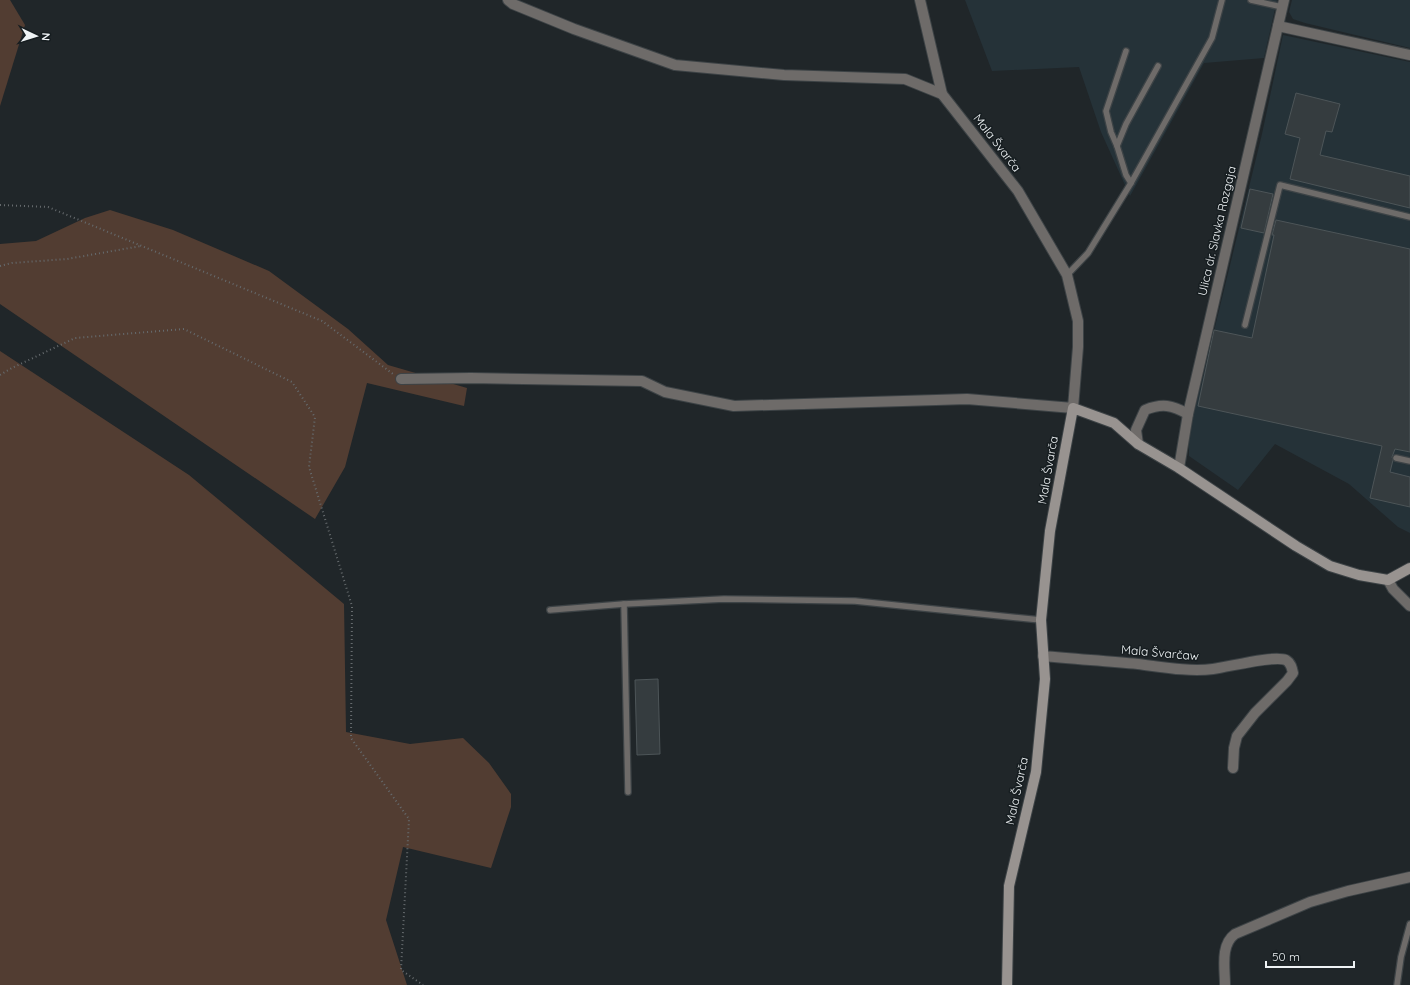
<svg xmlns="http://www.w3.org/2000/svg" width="1410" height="985" viewBox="0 0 1410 985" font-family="Quicksand,sans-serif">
<rect width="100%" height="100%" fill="#202629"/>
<g fill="#253238">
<path d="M965 0H1277L1264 58 1204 63 1130 196 1101 132 1079 67 992 71Z"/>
<path d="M1292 0H1410V48L1305 23 1293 19 1289 12Z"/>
<path d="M1283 35 1410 62V533L1398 527 1349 484 1275 444 1238 490 1189 456V444L1194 413 1262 134Z"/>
</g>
<g fill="#523d32">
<path d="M0 0H10L25 25 0 106Z"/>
<path d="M110 210 173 230 269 271 348 329 388 365 467 388 464 406 367 383 345 467 315 519 0 304V244L36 241 85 218Z"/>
<path d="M0 351 189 475 344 604 346 732 410 744 463 738 489 763 511 794V807L491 868 403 847 386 920 407 985H0Z"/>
</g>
<g fill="#353c3f" stroke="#4d5558">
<path d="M1296 93 1340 104 1332 132 1326 131 1320 155 1410 176V208L1290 179 1300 138 1285 134Z"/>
<path d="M1250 189 1273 194 1264 233 1241 228Z"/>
<path d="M1276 220 1410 249V452L1395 449 1392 457 1393 460 1390 472 1410 477V507L1370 498 1382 446 1198 406 1214 330 1252 338 1274 235H1272Z"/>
<path d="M658 679 660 754 637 755 635 680Z"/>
</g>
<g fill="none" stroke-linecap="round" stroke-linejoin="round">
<defs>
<g id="lane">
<path d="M1251 0 1282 7"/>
<path d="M1117 146 1111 132 1106 111 1126 51"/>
<path d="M1131 183 1126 175 1117 146 1126 124 1158 66"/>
<path d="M1067 275 1088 253 1131 183 1212 38 1222 0"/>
<path d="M1245 325 1280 185 1410 217"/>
<path d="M1396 458 1410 461"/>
<path d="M624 604 628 792"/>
<path d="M550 610 624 604 724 599 855 601 1041 620"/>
<path d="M1397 985 1401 957 1410 924"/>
</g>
<g id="street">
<path d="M508 0 513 4 574 29 675 65 784 75 905 79 942 94"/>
<path d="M1278 26 1410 55"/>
<path d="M401 379 471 378 642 381 665 392 734 406 936 400 967 399 1073 408 1078 347V321L1067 275 1018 191 942 94 920 0"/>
<path d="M1138 444 1136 430 1145 410C1162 403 1172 405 1188 414"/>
<path d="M1179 468 1188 414 1284 0"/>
<path d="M1388 580 1393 589 1410 606"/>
<path d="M1043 656C1075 659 1106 661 1138 664 1162 667 1189 672 1213 669 1229 667 1273 655 1286 660 1291 663 1292 668 1293 673L1287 681 1255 713 1237 736 1234 748 1233 768"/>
<path d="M1225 985C1225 968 1220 945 1235 934L1310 902 1348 891 1410 877"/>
</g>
<path id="secondary" d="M1007 985 1009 886 1036 772 1045 679 1041 620 1050 531 1073 408 1114 423 1138 444 1179 468 1296 546 1330 566 1359 575 1388 580 1410 568"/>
</defs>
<use href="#lane" stroke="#3d4346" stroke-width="8"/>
<use href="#street" stroke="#3d4346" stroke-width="12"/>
<use href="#secondary" stroke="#3d4346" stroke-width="12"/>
<g stroke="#666b6e" stroke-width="2" stroke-dasharray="1 3" stroke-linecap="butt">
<path d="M0 205 48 207 322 321 393 374"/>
<path d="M0 266 12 263 67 259 141 246"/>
<path d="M0 375 12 368 75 338 184 329 292 382 315 417 309 467 352 606 351 738 409 819 401 970 423 985"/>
</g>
<use href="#lane" stroke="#6e6b69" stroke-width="5.5"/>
<use href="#street" stroke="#6e6b69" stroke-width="10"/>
<use href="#secondary" stroke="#989390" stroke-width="10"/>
</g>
<g text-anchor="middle" stroke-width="3" stroke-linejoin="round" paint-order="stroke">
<g font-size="12" fill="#eff3f5" stroke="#161d20">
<text transform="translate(997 143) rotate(52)" y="4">Mala Švarča</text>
<text transform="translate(1217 231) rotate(-77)" y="4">Ulica dr. Slavka Rozgaja</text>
<text transform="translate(1048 470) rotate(-80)" y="4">Mala Švarča</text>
<text transform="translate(1160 653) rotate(5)" y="4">Mala Švarčaw</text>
<text transform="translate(1017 791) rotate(-78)" y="4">Mala Švarča</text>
</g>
</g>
<g transform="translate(36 36) rotate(94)" stroke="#161d20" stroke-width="3" paint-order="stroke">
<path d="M0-3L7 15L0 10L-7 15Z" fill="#eff3f5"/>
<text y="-6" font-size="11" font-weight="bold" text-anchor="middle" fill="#eff3f5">N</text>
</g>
<path d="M1266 961v6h88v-6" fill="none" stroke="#eff3f5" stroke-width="2"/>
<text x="1272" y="961" font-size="12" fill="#eff3f5" stroke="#161d20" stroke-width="3" paint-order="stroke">50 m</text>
</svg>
